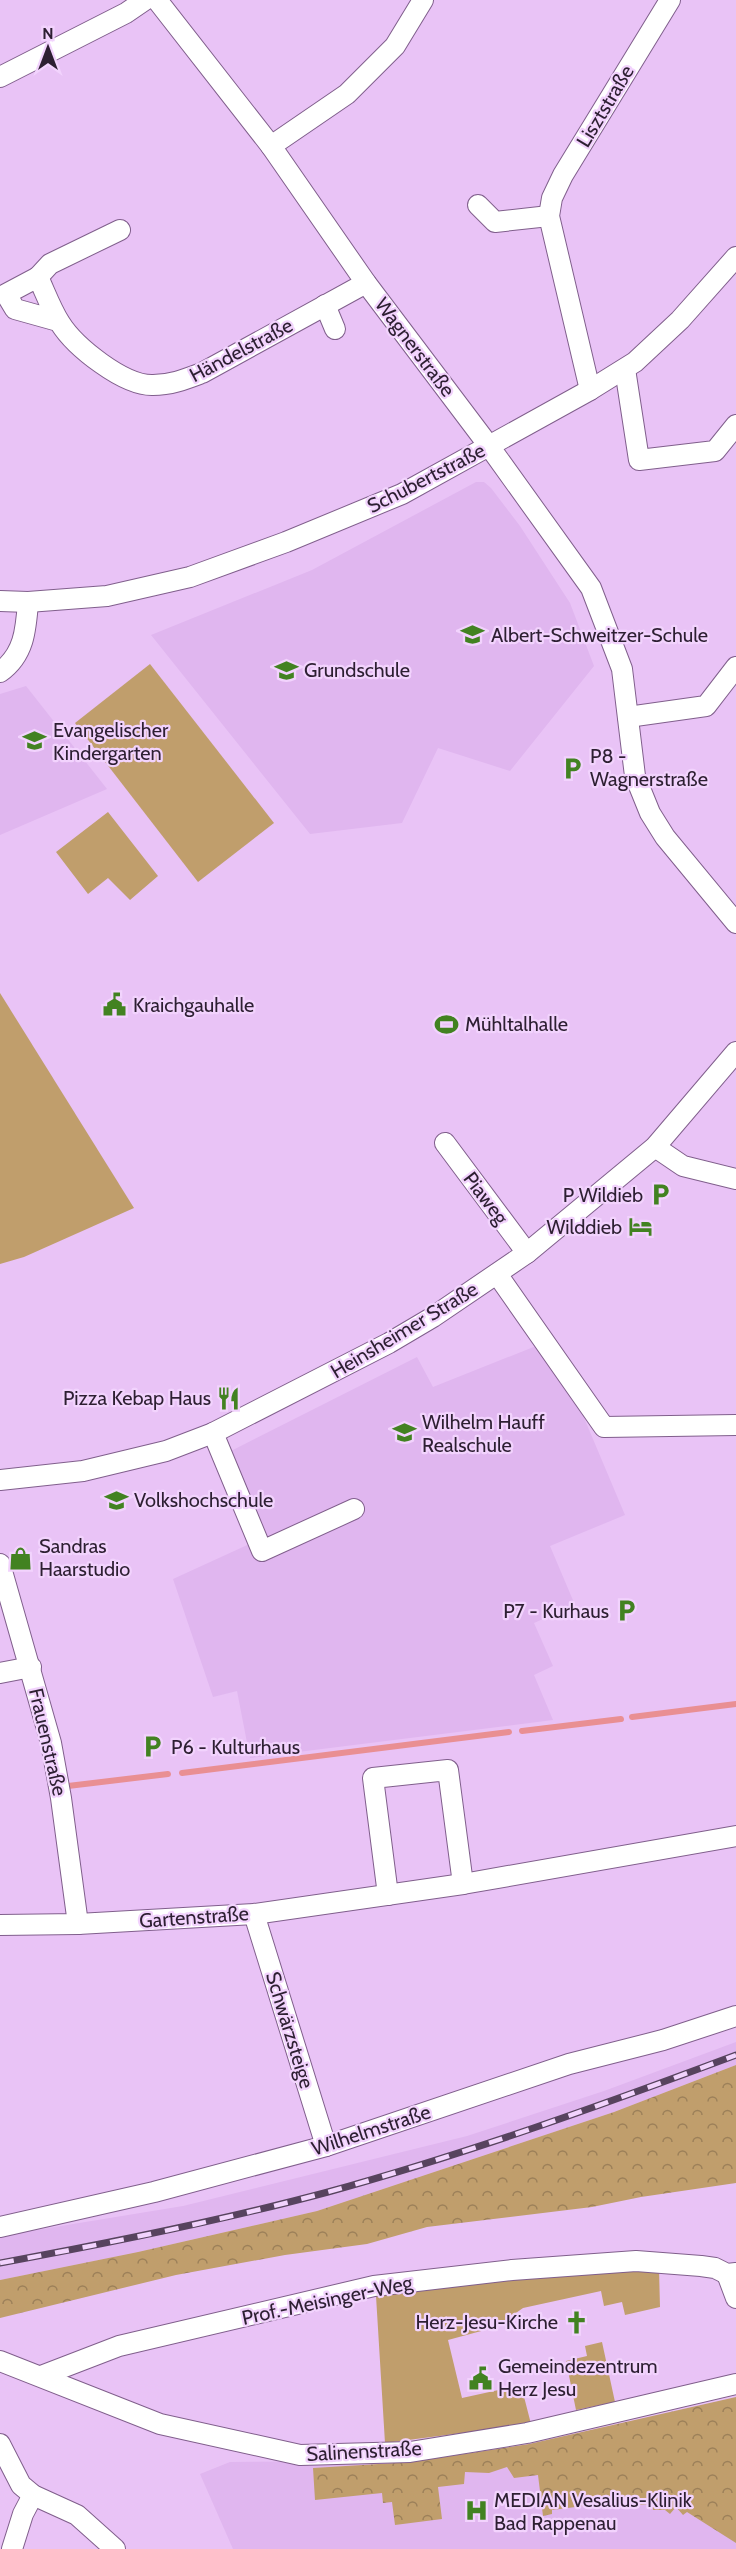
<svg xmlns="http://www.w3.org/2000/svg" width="736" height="2549" viewBox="0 0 736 2549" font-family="Cabin,sans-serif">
<defs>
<pattern id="park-crowns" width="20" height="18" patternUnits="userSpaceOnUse" patternTransform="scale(1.5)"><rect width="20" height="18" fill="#c09e6c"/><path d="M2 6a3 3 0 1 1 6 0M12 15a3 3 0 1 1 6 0" fill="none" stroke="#9c8059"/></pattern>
</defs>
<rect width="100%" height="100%" fill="#e9c3f6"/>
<g fill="#e0b6ef">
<path d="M476 482H484L491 488 520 526 570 603 594 666 510 771 438 748 402 823 310 834 151 635 312 570Z"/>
<path d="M26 686 107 789 0 835V694Z"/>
<path d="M536 1346 582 1413 625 1515 550 1546 575 1605 534 1623 553 1666 534 1675 553 1720 250 1758 237 1691 213 1697 173 1579 265 1537 229 1452 417 1357 433 1387Z"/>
<path d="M736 2042V2065L614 2112 317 2211 138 2252 0 2280V2236L183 2206 467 2136 604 2091Z"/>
<path d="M736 2405V2549H233L200 2474 230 2462 399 2461 598 2443Z"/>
</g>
<g fill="#c09e6c">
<path d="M150 664 274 823 198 882 75 723Z"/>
<path d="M108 812 158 876 130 900 108 878 88 894 56 852Z"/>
<path d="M0 993 134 1208 24 1257 0 1264Z"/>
<path d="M659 2269 660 2307 625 2315 622 2302 604 2306 601 2291 523 2308 496 2327 448 2340 462 2398 521 2385 531 2424 385 2443 376 2296 515 2277Z"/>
<path d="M602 2342 615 2402 576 2410 566 2361 587 2356 585 2346Z"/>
</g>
<g fill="url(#park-crowns)">
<path d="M736 2065V2183L641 2197 592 2207 427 2227 367 2244 285 2255 176 2275 0 2318V2280L138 2252 317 2211 614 2112Z"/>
<path d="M736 2397V2543L687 2512 683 2515 676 2507 670 2514 665 2510H653L652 2504 639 2505 638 2499 552 2510V2514L543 2516 538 2475 514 2478 507 2467 489 2473 465 2472 464 2484 438 2487 442 2519 395 2525 392 2502 383 2503 382 2493 315 2500 313 2468 411 2462 529 2444Z"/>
</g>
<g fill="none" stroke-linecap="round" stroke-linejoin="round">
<g stroke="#e98f93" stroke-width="6">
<path d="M632 1717 736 1704"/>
<path d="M522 1731 621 1719"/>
<path d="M182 1773 509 1732"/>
<path d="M68 1786 168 1774"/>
</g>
<defs>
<g id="minor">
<path d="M157 0 271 146 366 283 489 446 591 588 622 669 635 776 650 813 665 837 736 923"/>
<path d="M0 77 126 13 145 0"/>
<path d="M271 146 347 94 395 46 423 0"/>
<path d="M478 205 495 222 549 216"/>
<path d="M38 277 50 264 120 230"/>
<path d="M325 305 335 329"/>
<path d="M58 321 15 309 6 294 38 277C45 292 51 309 60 323 75 347 124 386 153 385 171 385 186 379 202 373L366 283"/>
<path d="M625 369 639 460 715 451 736 425"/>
<path d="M590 390 549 216 552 198 563 175 670 0"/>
<path d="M0 601 28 602 107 596 190 577 286 542 402 494 590 390 635 362 680 320 736 257"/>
<path d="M0 672C24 655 26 630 28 602"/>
<path d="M628 717 706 706 736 667"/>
<path d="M445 1143 527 1253"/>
<path d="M655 1147 683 1166 736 1179"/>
<path d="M497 1274 604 1427 736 1425"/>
<path d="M213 1433 262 1551 354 1509"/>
<path d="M0 1480 83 1471 166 1451 213 1433 389 1343 433 1317 527 1253 655 1147 736 1052"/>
<path d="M0 1564 51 1743 61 1798 78 1924"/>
<path d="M0 1673 31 1667"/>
<path d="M388 1895 373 1778 448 1770 463 1884"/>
<path d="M254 1914 326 2146"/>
<path d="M0 1925 78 1924 254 1914 463 1884 736 1836"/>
<path d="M0 2227 154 2192 326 2146 569 2064 663 2040 736 2016"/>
<path d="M727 2274 736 2298"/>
<path d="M0 2361 160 2424 300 2455 410 2452 527 2433 736 2384"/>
<path d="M41 2376 119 2346 374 2286 512 2270 636 2261 701 2266 715 2268 727 2274 736 2273"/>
<path d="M0 2444 21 2485 33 2495 77 2515 115 2549"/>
<path d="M12 2549 23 2514 33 2495"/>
</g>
</defs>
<use href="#minor" stroke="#805f8c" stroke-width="22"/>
<use href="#minor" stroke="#fff" stroke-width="20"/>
<defs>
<path id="rail" d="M0 2263C110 2243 220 2221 328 2192 466 2154 602 2105 736 2055"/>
</defs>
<use href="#rail" stroke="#57435e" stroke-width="7"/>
<use href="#rail" stroke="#f2d3fd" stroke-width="4.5" stroke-dasharray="14" stroke-linecap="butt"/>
</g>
<defs>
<symbol id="school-bare" viewBox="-9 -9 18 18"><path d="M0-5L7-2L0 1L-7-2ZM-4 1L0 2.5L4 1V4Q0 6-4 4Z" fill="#428221" stroke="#f2d3fd" stroke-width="2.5" paint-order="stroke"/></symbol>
<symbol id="parking-bare" viewBox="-9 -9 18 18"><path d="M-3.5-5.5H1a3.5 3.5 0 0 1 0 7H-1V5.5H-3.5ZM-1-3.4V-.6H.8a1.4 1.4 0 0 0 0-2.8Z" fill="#428221" stroke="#f2d3fd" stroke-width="2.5" paint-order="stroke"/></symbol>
<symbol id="civic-bare" viewBox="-9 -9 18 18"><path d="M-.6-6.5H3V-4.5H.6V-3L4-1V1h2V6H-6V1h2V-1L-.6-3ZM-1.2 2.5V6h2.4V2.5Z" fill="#428221" stroke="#f2d3fd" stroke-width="2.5" paint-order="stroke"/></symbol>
<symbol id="stadium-bare" viewBox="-9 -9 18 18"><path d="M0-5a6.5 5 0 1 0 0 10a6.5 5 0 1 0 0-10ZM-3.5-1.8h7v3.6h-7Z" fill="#428221" stroke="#f2d3fd" stroke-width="2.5" paint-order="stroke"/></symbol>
<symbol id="hotel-bare" viewBox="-9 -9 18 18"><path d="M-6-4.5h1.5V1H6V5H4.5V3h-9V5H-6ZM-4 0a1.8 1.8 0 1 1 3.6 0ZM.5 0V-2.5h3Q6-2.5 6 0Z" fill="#428221" stroke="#f2d3fd" stroke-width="2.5" paint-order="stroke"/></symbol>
<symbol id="restaurant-bare" viewBox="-9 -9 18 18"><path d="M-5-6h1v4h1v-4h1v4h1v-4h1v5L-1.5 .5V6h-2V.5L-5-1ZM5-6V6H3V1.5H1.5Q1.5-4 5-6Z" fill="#428221" stroke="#f2d3fd" stroke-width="2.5" paint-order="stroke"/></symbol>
<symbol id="university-bare" viewBox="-9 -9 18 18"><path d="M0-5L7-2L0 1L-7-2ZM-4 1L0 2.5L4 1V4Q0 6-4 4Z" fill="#428221" stroke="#f2d3fd" stroke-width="2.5" paint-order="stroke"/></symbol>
<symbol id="shop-bare" viewBox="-9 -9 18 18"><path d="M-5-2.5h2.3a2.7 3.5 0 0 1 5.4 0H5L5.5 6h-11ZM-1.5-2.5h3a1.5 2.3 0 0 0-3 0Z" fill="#428221" stroke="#f2d3fd" stroke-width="2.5" paint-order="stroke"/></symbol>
<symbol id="church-bare" viewBox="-9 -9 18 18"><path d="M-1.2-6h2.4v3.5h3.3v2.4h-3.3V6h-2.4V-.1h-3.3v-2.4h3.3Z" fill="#428221" stroke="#f2d3fd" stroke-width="2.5" paint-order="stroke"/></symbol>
<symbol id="hospital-bare" viewBox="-9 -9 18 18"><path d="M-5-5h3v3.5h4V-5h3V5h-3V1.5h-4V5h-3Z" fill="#428221" stroke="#f2d3fd" stroke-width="2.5" paint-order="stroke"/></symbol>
</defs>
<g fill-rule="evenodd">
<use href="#school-bare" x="456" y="618" width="33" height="33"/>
<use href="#school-bare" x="270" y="654" width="33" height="33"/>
<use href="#school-bare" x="18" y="724" width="33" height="33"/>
<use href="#parking-bare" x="556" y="752" width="33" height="33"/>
<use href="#civic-bare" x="98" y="988" width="33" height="33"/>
<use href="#stadium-bare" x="430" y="1008" width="33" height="33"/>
<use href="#parking-bare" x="644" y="1178" width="33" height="33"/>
<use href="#hotel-bare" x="624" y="1210" width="33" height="33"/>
<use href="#restaurant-bare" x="212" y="1382" width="33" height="33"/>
<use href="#school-bare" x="388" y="1416" width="33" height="33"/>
<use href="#university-bare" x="100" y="1484" width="33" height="33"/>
<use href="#shop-bare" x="4" y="1542" width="33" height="33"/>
<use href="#parking-bare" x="610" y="1594" width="33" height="33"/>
<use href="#parking-bare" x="136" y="1730" width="33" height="33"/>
<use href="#church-bare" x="560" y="2306" width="33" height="33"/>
<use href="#civic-bare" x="464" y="2362" width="33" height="33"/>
<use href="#hospital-bare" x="460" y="2494" width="33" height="33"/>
</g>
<g text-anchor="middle" stroke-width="4.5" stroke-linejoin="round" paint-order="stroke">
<g font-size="20" fill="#2d1f32" stroke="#f2d3fd">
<text transform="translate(605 106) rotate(-59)" y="7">Lisztstraße</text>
<text transform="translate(415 347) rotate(53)" y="7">Wagnerstraße</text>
<text transform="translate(241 350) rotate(-28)" y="7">Händelstraße</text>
<text transform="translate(426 478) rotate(-27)" y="7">Schubertstraße</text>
<text transform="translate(486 1198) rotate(53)" y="7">Piaweg</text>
<text transform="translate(404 1330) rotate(-31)" y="7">Heinsheimer Straße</text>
<text transform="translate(48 1742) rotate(77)" y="7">Frauenstraße</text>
<text transform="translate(194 1917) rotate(-4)" y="7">Gartenstraße</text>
<text transform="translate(290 2030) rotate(73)" y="7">Schwärzsteige</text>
<text transform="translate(371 2130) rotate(-18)" y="7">Wilhelmstraße</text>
<text transform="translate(327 2300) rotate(-12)" y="7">Prof.-Meisinger-Weg</text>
<text transform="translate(364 2451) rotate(-3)" y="7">Salinenstraße</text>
</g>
<g font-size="20" fill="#2d1f32" stroke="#f2d3fd" text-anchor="start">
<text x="491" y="642">Albert-Schweitzer-Schule</text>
<text x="304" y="677">Grundschule</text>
<text x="53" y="737">Evangelischer<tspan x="53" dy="23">Kindergarten</tspan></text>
<text x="590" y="763">P8 -<tspan x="590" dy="23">Wagnerstraße</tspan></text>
<text x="133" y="1012">Kraichgauhalle</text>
<text x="465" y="1031">Mühltalhalle</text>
<text x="643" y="1202" text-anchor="end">P Wildieb</text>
<text x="622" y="1234" text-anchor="end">Wilddieb</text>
<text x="211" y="1405" text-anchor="end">Pizza Kebap Haus</text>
<text x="422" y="1429">Wilhelm Hauff<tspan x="422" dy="23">Realschule</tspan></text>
<text x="134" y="1507">Volkshochschule</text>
<text x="39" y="1553">Sandras<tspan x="39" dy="23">Haarstudio</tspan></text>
<text x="609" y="1618" text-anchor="end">P7 - Kurhaus</text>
<text x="171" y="1754">P6 - Kulturhaus</text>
<text x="558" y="2329" text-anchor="end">Herz-Jesu-Kirche</text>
<text x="498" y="2373">Gemeindezentrum<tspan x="498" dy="23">Herz Jesu</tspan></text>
<text x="494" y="2507">MEDIAN Vesalius-Klinik<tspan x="494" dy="23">Bad Rappenau</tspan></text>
</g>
</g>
<g transform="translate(48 48)" stroke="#f2d3fd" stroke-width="4.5" paint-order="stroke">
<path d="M0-4.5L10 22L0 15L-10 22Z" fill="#2d1f32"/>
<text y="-9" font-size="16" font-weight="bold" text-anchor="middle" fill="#2d1f32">N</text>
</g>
</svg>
